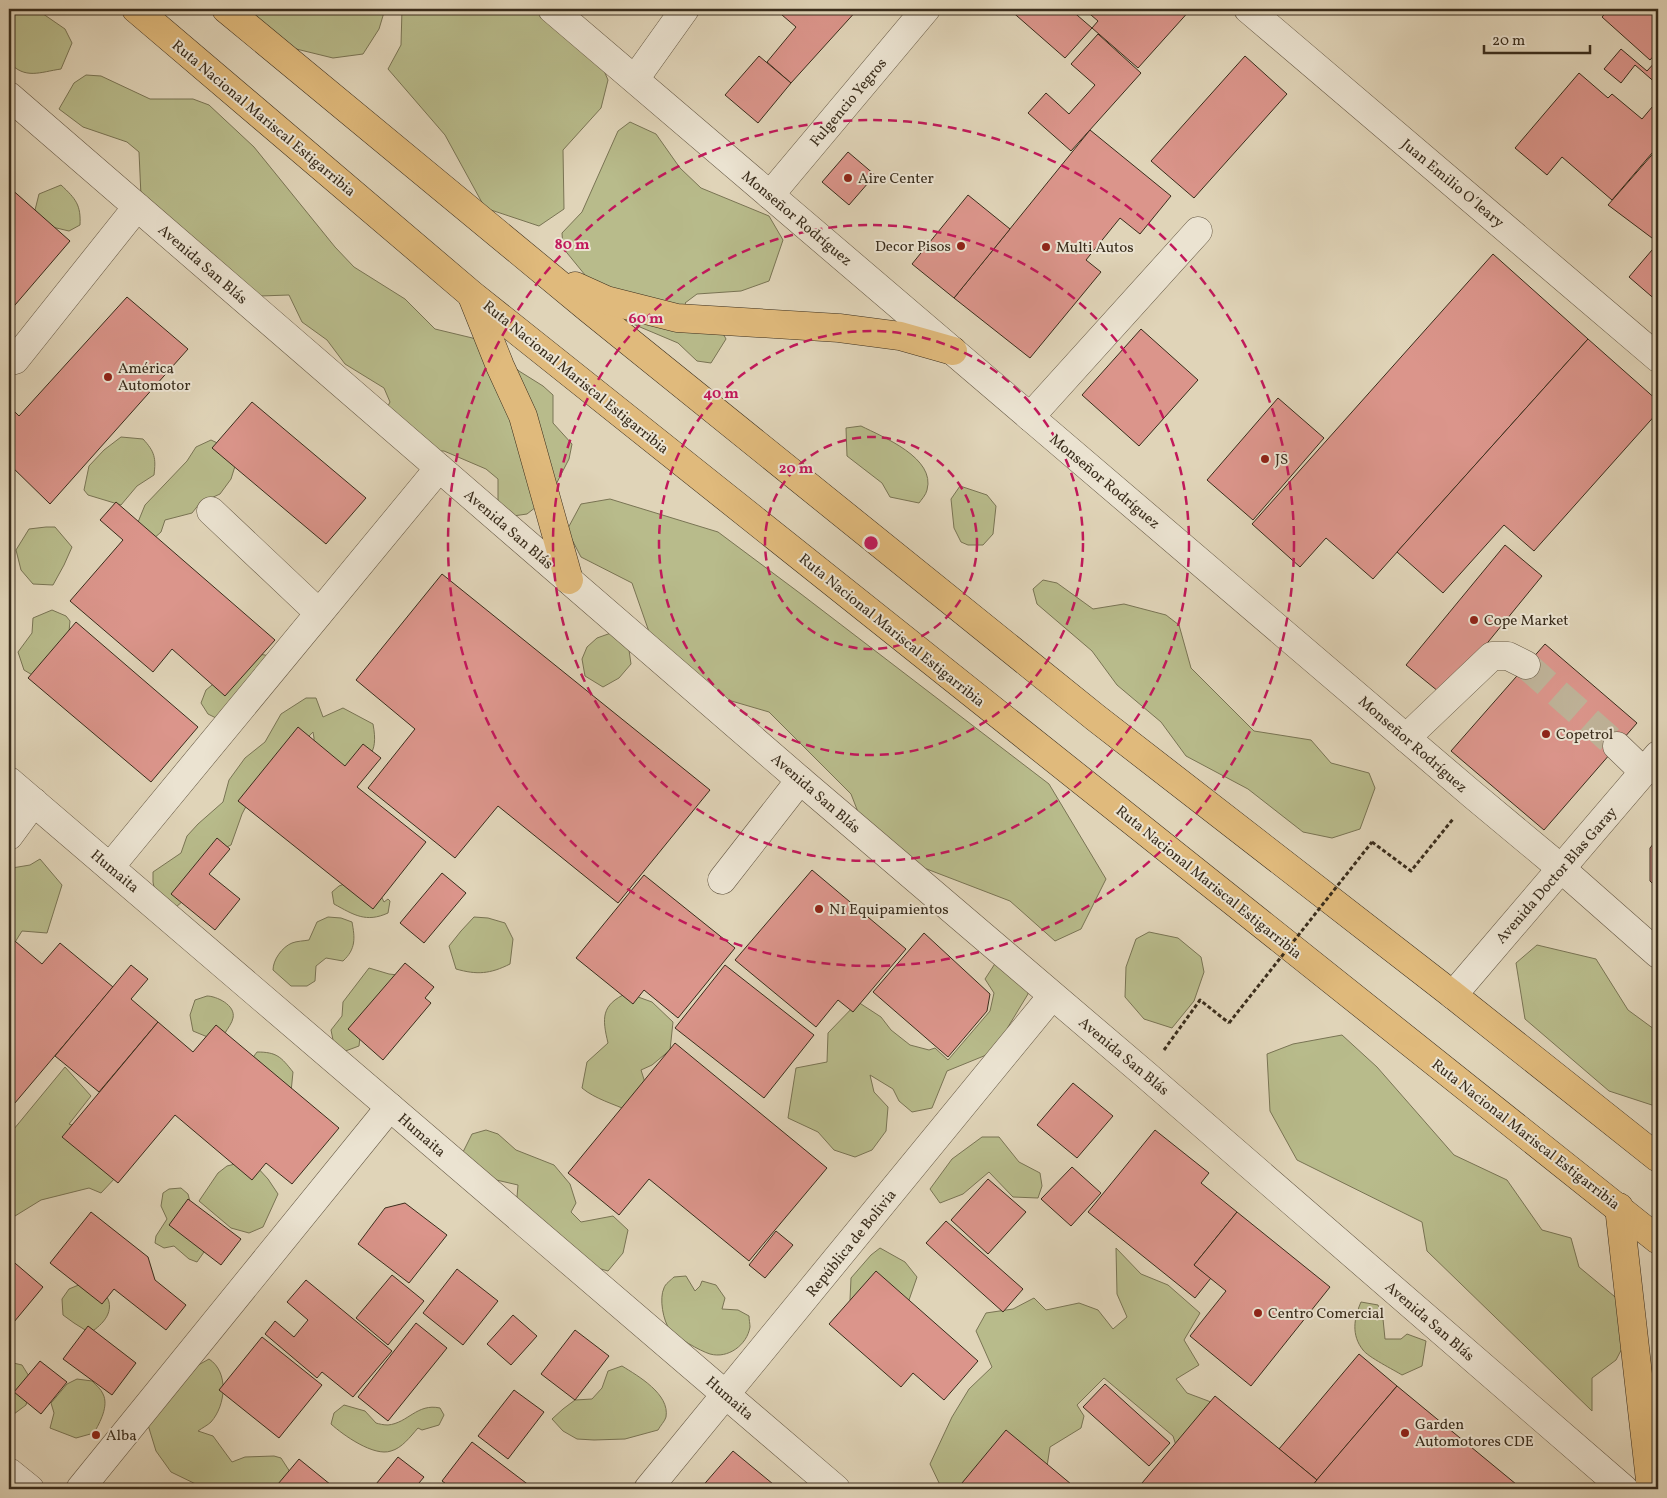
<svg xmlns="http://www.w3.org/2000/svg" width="1667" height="1498" viewBox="0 0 1667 1498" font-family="Vollkorn,serif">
<rect width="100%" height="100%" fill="#e0d4b8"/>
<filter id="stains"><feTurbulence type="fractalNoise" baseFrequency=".004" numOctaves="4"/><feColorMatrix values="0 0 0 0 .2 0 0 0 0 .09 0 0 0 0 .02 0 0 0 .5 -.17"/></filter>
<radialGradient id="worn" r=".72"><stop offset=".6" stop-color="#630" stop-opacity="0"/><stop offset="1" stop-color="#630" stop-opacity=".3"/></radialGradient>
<g fill="#b8bb8b" stroke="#797454">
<path d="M9 9H36L65 29 72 43 61 69C40 72 25 80 9 62Z"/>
<path d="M234 9H385L379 29 363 54 333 58 280 45Z"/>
<path d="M402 9H546L596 52 608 80 601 108 563 150 564 209 539 226 485 208 445 135 388 69 401 45Z"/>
<path d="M86 75 101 76 150 99H193L209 105 254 147 335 247 354 267 405 299 435 329 489 342 519 371 543 386 553 395V423L572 444 569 459 550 496 527 514 513 516 498 508V479L486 469 444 451H414L377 427 390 402 384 388 345 364 327 340 302 322 289 295 260 296 141 196 139 152 127 142 83 127 59 109 74 83Z"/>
<path d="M630 122 656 134 680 168 701 188 769 216 783 240 769 281 741 291 697 294 685 303 694 314 719 326 726 339 711 363 697 361 678 343 621 319 563 248 562 233 582 212 618 131Z"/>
<path d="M61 185C76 199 81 205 80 225L69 231 48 226 35 210 39 194Z"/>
<path d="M861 426C883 437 936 458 927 490 926 495 921 500 919 503L890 497 882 483 847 456 846 428Z"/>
<path d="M121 437 143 439C155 452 156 458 154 475L137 486 121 505 88 495 84 490 89 466 104 450Z"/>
<path d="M211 440 228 448 236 463 231 479 220 494 200 503 192 513 165 520 161 532 151 541 134 532 145 505 187 461 196 447Z"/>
<path d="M960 486 987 495 996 506 993 534 983 545H968L961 542 954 528 951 499Z"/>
<path d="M610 499 718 532 801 594 1049 784 1106 879 1081 929 1055 941 1010 901 872 848 851 794 769 712 687 688 662 669 632 583 581 557 567 530 581 504Z"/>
<path d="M46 527H55L72 547 64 565 53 585 33 584 21 570 16 550 29 529Z"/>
<path d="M1043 580 1057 583 1093 609 1124 604 1166 615 1179 625 1191 668 1254 731 1311 740 1331 763 1369 773 1375 788 1360 829 1332 838 1303 832 1248 789 1186 756 1161 722 1117 685 1092 651 1037 604 1033 589Z"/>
<path d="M52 610 66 616 70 621 68 642 39 679 24 670 18 652 32 633 33 618Z"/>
<path d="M611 633 629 650 631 664 619 678 603 687 585 676 582 659 587 647 597 638Z"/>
<path d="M251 653 265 655 275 659 222 721 208 714 201 703 206 690Z"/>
<path d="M306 698H316L323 717 343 708 373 724C379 756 368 760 342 772L314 754V738L313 732 252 795 242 814 231 845 218 851 190 895 176 907 156 897 153 882V872L181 853 187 836 198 824 223 802 229 780 245 758 265 742 281 714Z"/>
<path d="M40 859 62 885 47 933 22 931 12 947 9 946V872L12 868 30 865Z"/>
<path d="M352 881 379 892 384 902 388 899 390 901 388 913C366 923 354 915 334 904L332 892 339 886Z"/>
<path d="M328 917 341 918 352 922C355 938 356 949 343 961L326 958 316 966 315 981 307 986H291L273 970C273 960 282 947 292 943 297 941 304 941 309 940L317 922Z"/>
<path d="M474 917 488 918 505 923 513 939 510 964C490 974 477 975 456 969L449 946 461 931Z"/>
<path d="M1149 932 1178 938 1201 957 1204 972 1194 1001 1172 1028 1144 1019 1125 997 1126 967 1136 939Z"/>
<path d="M1537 945 1596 959 1628 1010 1658 1032V1107L1609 1091 1525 1019 1516 963Z"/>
<path d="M998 959 1028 965V994L1008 1027 1001 1049 947 1071 932 1108 912 1112 899 1101 893 1089 870 1075 874 1092 888 1107 886 1131 872 1150 855 1157 834 1150 818 1132 788 1118 796 1068 827 1062 828 1033 858 1002 881 1017 891 1030 910 1045 929 1050 935 1048 948 1060 990 1011 994 993 985 979Z"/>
<path d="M369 968 389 974 398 975 361 1028 359 1046 340 1053 334 1045 331 1030 342 1016 343 1002Z"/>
<path d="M627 993 652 1002 673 1022 670 1050 652 1065 641 1070 647 1089 629 1111C614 1104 595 1099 582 1088L587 1062 608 1043C602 1018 601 1005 627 993Z"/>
<path d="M207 996C216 996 236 1005 233 1018 232 1023 228 1028 225 1033L210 1038 193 1031 190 1015 195 1000Z"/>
<path d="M1342 1035 1377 1067 1454 1155 1507 1180 1542 1230 1571 1238 1579 1267 1626 1306 1629 1335 1616 1360 1592 1378V1411L1427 1251 1422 1222 1297 1160 1270 1111 1267 1054 1293 1044Z"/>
<path d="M257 1052C277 1052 281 1057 293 1072L291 1092 251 1060Z"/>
<path d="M65 1067 91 1096 69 1124 105 1137 116 1177 101 1193 89 1188 41 1200 15 1216 9 1218V1135Z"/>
<path d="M486 1130 498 1134 516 1150 554 1165 570 1184 576 1203 571 1212 581 1222 613 1216 628 1230 623 1253 608 1271 587 1265 525 1222 517 1197 518 1185 492 1179 462 1154 472 1134Z"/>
<path d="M982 1137H999L1019 1162 1040 1173 1042 1186 1038 1198 1013 1197 989 1172 963 1194 940 1203 930 1189 952 1159Z"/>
<path d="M243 1162 256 1166 268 1179 278 1194 263 1227 249 1233 231 1228 199 1201 218 1173 227 1166Z"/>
<path d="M181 1188 188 1194 193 1214 203 1242 204 1252 197 1262 189 1259 174 1246 164 1248 155 1243 156 1236 167 1219 161 1206 163 1193 169 1189Z"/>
<path d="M880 1248 905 1262 917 1277 909 1300H850L851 1278 871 1255Z"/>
<path d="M1116 1248 1141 1274 1168 1285 1200 1313 1184 1340 1199 1365 1176 1379 1187 1393 1219 1405 1179 1455 1173 1436 1104 1378 1077 1405 1084 1416 1081 1428 1050 1447 1045 1479 1034 1489H942L930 1464 952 1417 969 1389 992 1367 976 1331 986 1313 1013 1309 1034 1298 1046 1310 1079 1303 1098 1310 1113 1329 1127 1317 1117 1294Z"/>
<path d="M686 1276 695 1291 700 1286 702 1281 716 1285 725 1298 722 1309 738 1310 749 1316C749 1319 750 1324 750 1327 747 1345 728 1359 710 1354 700 1351 676 1337 670 1330 663 1321 659 1298 664 1288 665 1284 671 1280 674 1277Z"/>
<path d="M81 1284 103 1291C105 1294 108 1298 109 1302 112 1316 100 1326 90 1333L74 1323 63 1315 62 1299 69 1289Z"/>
<path d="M1361 1302 1378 1305 1383 1319 1385 1339H1401L1407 1334 1426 1341 1422 1366 1402 1375C1394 1370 1368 1357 1363 1350 1351 1335 1354 1318 1361 1302Z"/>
<path d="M209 1359C229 1372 226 1405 211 1422 208 1425 202 1428 198 1431L213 1436 232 1462 245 1457 274 1456 281 1458 292 1475 296 1489H206L171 1472 156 1451 148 1425 186 1372Z"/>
<path d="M9 1362 22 1365 32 1381 26 1405 14 1414 9 1416Z"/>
<path d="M622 1366C638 1376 670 1394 666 1417 665 1421 660 1426 658 1430L625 1439 594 1440 577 1439 563 1431 552 1419 563 1409 575 1400 592 1399 602 1388 608 1371Z"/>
<path d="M77 1379 92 1381C96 1385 101 1389 103 1394 109 1406 100 1422 94 1433L76 1438 50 1428 54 1413 51 1403 67 1384Z"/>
<path d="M344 1405 365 1411 376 1423C379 1424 384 1425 388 1425 408 1423 417 1403 440 1408L444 1415 439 1425 422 1430 418 1428C410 1437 402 1448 391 1451 374 1457 343 1435 331 1424L334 1413Z"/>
</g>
<g fill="#db958b" stroke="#3a2d1c">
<path d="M775 9H858L791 83 767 62 796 27Z"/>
<path d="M1009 9H1070L1092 28 1065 58Z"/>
<path d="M1084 9H1191L1138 68 1092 28 1098 21Z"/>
<path d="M1609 9H1658V51L1650 60 1602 17Z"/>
<path d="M1098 34 1141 73 1071 151 1028 113 1046 93 1069 114 1095 85 1071 64Z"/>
<path d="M1621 49 1647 71 1657 60 1658 61V85L1635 65 1621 83 1604 69Z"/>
<path d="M759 56 791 83 758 123 725 95Z"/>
<path d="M1245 56 1287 94 1194 198 1151 161Z"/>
<path d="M1579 73 1608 98 1612 94 1642 119 1658 100V146L1612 200 1562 157 1547 175 1515 148Z"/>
<path d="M1090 130 1171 196 1140 234 1120 218 1086 260 1101 272 1030 358 954 298Z"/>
<path d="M1658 148V231L1652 238 1608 205Z"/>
<path d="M848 152 875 175 849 205 822 182Z"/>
<path d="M9 187 70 241 9 312Z"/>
<path d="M968 195 1010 229 954 298 912 264Z"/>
<path d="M1658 243V302L1629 277Z"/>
<path d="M1493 254 1588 339 1373 579 1326 538 1300 567 1252 524Z"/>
<path d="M127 297 188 349 50 504 9 464V406L19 416Z"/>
<path d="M1141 329 1198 380 1139 446 1082 395Z"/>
<path d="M1588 339 1658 401V412L1534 551 1504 525 1443 593 1397 552Z"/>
<path d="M1278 398 1324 438 1253 520 1207 480Z"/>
<path d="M252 402 366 498 326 544 212 448Z"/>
<path d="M116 502 275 640 225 696 172 649 153 672 70 601 123 540 100 520Z"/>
<path d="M1505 545 1542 576 1444 696 1406 665Z"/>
<path d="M442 574 710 790 618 903 498 806 455 858 368 788 415 729 356 680Z"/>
<path d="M76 622 198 727 151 782 28 678Z"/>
<path d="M1545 644 1637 723 1544 830 1451 751Z"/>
<path d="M298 727 345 766 363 744 381 758 357 787 426 842 373 909 238 801Z"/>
<path d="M217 838 230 849 209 874 240 899 215 930 171 894Z"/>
<path d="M1658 838V889L1650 881V848Z"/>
<path d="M812 870 906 949 853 1012 838 1000 816 1027 735 960Z"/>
<path d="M442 873 466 893 424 943 400 923Z"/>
<path d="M644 875 735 948 678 1018 644 990 633 1004 576 958Z"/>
<path d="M924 933 990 994 987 1011 948 1057 873 992Z"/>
<path d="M9 936 42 964 60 943 113 987 9 1110Z"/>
<path d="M405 963 434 987 425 998 431 1003 383 1060 348 1029Z"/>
<path d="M131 965 148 979 131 999 158 1022 99 1092 55 1056Z"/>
<path d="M725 965 814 1035 764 1098 675 1028Z"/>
<path d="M158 1022 193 1052 216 1025 339 1128 292 1184 266 1163 252 1180 175 1115 118 1183 62 1137Z"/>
<path d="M675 1043 827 1168 749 1261 649 1179 619 1215 568 1173Z"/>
<path d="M1073 1083 1113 1116 1077 1158 1037 1125Z"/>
<path d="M1155 1130 1209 1173 1201 1183 1237 1212 1194 1265 1211 1278 1195 1298 1088 1212Z"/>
<path d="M1072 1167 1101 1193 1071 1226 1041 1199Z"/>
<path d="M988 1179 1026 1212 988 1254 951 1220Z"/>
<path d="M188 1199 241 1239 221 1265 169 1225Z"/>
<path d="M405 1203 447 1235 409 1283 358 1244 385 1208Z"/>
<path d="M91 1212 148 1257 155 1280 186 1305 166 1330 114 1289 102 1304 50 1263Z"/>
<path d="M1237 1212 1330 1287 1251 1386 1190 1336 1226 1291 1194 1265Z"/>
<path d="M946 1221 1023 1289 1003 1312 926 1243Z"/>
<path d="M776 1231 793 1245 765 1278 749 1265Z"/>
<path d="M9 1258 43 1287 9 1328Z"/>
<path d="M457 1269 498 1301 463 1345 423 1313Z"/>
<path d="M876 1271 978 1361 944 1400 913 1373 901 1387 829 1324Z"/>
<path d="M392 1275 424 1301 388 1345 356 1318Z"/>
<path d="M306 1280 392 1351 353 1397 322 1372 317 1378 265 1334 275 1321 294 1337 308 1320 287 1302Z"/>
<path d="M513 1315 537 1336 511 1365 487 1344Z"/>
<path d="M416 1323 447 1348 388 1421 358 1397Z"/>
<path d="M88 1326 136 1363 112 1395 63 1359Z"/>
<path d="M575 1330 609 1356 575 1400 541 1374Z"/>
<path d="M262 1337 322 1385 279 1438 219 1390Z"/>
<path d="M1359 1354 1397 1386 1317 1480 1279 1449Z"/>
<path d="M40 1361 67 1382 41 1414 14 1392Z"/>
<path d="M1105 1384 1170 1443 1149 1466 1083 1407Z"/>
<path d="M1397 1386 1522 1489H1309Z"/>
<path d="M514 1390 544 1412 508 1459 478 1436Z"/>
<path d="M1215 1396 1317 1480 1309 1489H1137Z"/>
<path d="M1006 1430 1077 1489H957Z"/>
<path d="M472 1442 534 1489H453L442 1481Z"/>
<path d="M733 1451 779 1489H700Z"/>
<path d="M398 1457 424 1477 414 1489H372Z"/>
<path d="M299 1459 336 1489H284L278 1484Z"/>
</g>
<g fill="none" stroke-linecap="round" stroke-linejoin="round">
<path stroke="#bfb399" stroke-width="28" stroke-dasharray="28 14" stroke-linecap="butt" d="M1526 665 1617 746"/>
<defs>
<g id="minor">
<path d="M552 9 1473 795 1557 865 1658 954"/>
<path d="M1248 9 1658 358"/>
<path d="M635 79 685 9"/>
<path d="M9 96 800 780 1146 1075 1624 1489"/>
<path d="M770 195 926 9"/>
<path d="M15 360 137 207"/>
<path d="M1030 417 1198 231"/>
<path d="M211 511 319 613"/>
<path d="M1406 738 1492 656H1508L1526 665"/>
<path d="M1617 746 1644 772"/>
<path d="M9 781 836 1489"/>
<path d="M9 836 34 802"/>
<path d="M110 867 439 468"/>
<path d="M722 880 800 780"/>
<path d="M1453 995 1658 755"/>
<path d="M9 1472 30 1489"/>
<path d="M80 1489 390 1107"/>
<path d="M648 1489 1052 996"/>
</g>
<g id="highway">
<path d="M136 9 471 294 1658 1240"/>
<path d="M226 9 589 309 1096 718 1453 995 1658 1158"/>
<path d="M575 286 606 300 677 318 839 328 900 336 953 351"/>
<path d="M472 296 500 366 523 416 569 580"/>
<path d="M1619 1207 1651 1489"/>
</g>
</defs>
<use href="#minor" stroke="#645743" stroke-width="29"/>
<use href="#highway" stroke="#3a2d1c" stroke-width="29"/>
<g stroke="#3a2d1c" stroke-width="3" stroke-dasharray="4 2.5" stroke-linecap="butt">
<path d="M1372 842 1411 871 1453 819"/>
<path d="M1164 1050 1200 1000 1229 1023"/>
</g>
<use href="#minor" stroke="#ebe3d1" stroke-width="28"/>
<use href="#highway" stroke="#e0ba7c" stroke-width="28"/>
<path stroke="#3a2d1c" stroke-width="3" stroke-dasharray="4 2.5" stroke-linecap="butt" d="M1229 1023 1372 842"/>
</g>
<g fill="none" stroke="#c2185b" stroke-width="2.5" stroke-dasharray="9 6">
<circle cx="871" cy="543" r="106"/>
<circle cx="871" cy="543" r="212"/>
<circle cx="871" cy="543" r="318"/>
<circle cx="871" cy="543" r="423"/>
</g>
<g fill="#8f2418" stroke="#ebe3d1" stroke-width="2">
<circle cx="848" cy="178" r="5"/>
<circle cx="961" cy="246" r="5"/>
<circle cx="1046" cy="247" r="5"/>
<circle cx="108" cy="377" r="5"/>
<circle cx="1265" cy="459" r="5"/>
<circle cx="1474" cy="620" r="5"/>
<circle cx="1546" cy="734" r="5"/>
<circle cx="819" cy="909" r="5"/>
<circle cx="1258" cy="1313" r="5"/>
<circle cx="1405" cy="1433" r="5"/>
<circle cx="96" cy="1435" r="5"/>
</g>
<g text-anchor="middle" stroke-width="4" stroke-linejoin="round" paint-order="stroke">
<g font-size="15" fill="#3a2d1c" stroke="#ebe3d1">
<text transform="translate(848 102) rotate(-50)" y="5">Fulgencio Yegros</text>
<text transform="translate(264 118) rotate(40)" y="5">Ruta Nacional Mariscal Estigarribia</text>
<text transform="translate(1453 183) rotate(40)" y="5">Juan Emilio O´leary</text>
<text transform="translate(797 218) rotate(40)" y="5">Monseñor Rodríguez</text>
<text transform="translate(203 264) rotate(41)" y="5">Avenida San Blás</text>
<text transform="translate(576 377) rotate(39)" y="5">Ruta Nacional Mariscal Estigarribia</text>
<text transform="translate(1105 481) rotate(40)" y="5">Monseñor Rodríguez</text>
<text transform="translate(509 529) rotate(41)" y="5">Avenida San Blás</text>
<text transform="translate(892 630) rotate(39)" y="5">Ruta Nacional Mariscal Estigarribia</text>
<text transform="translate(1413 744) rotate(41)" y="5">Monseñor Rodríguez</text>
<text transform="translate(816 793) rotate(41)" y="5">Avenida San Blás</text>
<text transform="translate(115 871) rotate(40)" y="5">Humaita</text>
<text transform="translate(1556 875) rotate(-49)" y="5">Avenida Doctor Blas Garay</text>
<text transform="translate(1209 882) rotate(39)" y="5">Ruta Nacional Mariscal Estigarribia</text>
<text transform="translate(1124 1056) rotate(40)" y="5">Avenida San Blás</text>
<text transform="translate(1526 1134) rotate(38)" y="5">Ruta Nacional Mariscal Estigarribia</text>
<text transform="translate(422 1135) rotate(41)" y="5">Humaita</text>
<text transform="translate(851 1243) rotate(-51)" y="5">República de Bolivia</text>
<text transform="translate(1430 1321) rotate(41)" y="5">Avenida San Blás</text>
<text transform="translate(730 1398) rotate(41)" y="5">Humaita</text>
</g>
<g font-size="15" fill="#3a2d1c" stroke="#ebe3d1" text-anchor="start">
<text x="858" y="183">Aire Center</text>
<text x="951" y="251" text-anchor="end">Decor Pisos</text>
<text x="1056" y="252">Multi Autos</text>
<text x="118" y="373">América<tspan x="118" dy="17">Automotor</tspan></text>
<text x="1275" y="464">JS</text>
<text x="1484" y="625">Cope Market</text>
<text x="1556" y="739">Copetrol</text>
<text x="829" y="914">N1 Equipamientos</text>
<text x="1268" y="1318">Centro Comercial</text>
<text x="1415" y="1429">Garden<tspan x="1415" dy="17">Automotores CDE</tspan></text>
<text x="106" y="1440">Alba</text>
</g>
</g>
<circle cx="871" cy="543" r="8" fill="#c2185b" stroke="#ebe3d1" stroke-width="2.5"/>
<g font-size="15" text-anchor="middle" font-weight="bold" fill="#c2185b" stroke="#ebe3d1" stroke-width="4" stroke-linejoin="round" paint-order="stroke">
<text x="572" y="249">80 m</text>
<text x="646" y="323">60 m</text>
<text x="721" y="398">40 m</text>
<text x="796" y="473">20 m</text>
</g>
<rect width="1667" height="1498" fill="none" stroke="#e0d4b8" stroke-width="30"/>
<rect x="10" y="10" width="1647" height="1478" fill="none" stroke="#3a2d1c" stroke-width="2.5"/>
<rect x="15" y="15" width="1637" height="1468" fill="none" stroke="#3a2d1c"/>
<path d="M1484 45v8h106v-8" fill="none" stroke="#3a2d1c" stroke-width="2.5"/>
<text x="1492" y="45" font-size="15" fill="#3a2d1c" stroke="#ebe3d1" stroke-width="4" paint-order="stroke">20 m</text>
<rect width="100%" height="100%" filter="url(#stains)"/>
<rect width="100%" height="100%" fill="url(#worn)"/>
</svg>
